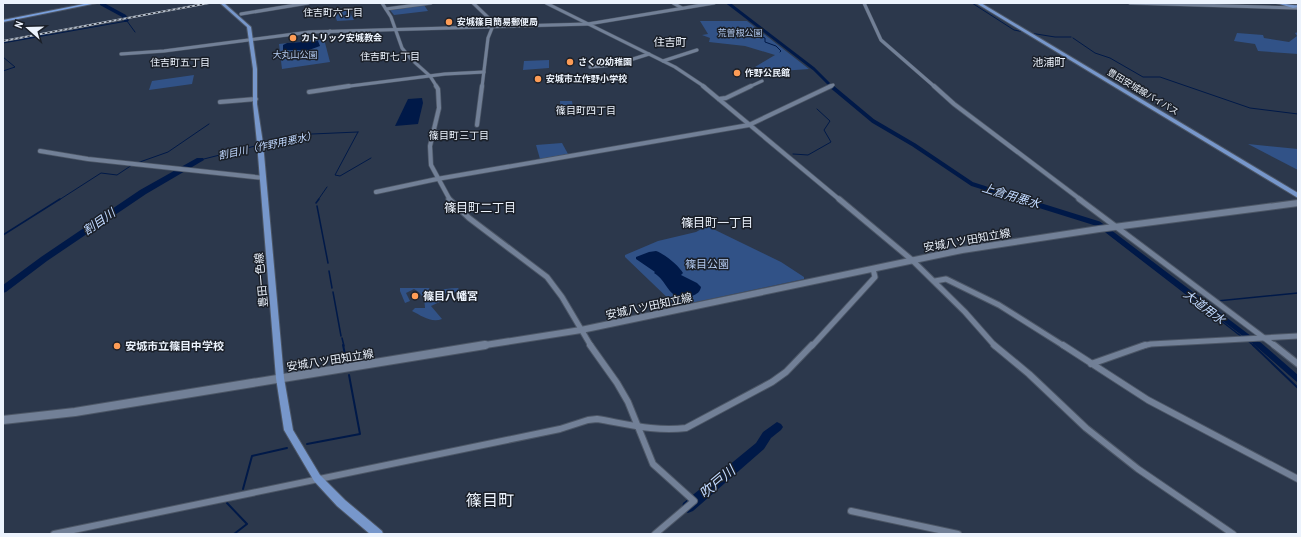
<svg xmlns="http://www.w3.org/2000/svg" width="1301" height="537" viewBox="0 0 1301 537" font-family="'Archivo Narrow','Noto Sans JP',sans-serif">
<rect width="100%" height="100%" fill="#2c384c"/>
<g fill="#315287">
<path d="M424 5 428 11 394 15 390 10Z"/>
<path d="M348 9 354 20 337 21 334 12Z"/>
<path d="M700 21H747L809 69 781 71 773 74 755 67 775 55 745 46 709 42 710 38 702 35 708 34Z"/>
<path d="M1298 32V54L1258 51 1255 44 1234 41 1237 33 1263 35 1264 38 1289 42 1297 36 1295 33Z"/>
<path d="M324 39 330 62 282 69 279 44Z"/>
<path d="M549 60V68L523 70 524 61Z"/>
<path d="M194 75 192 84 149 90 152 81Z"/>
<path d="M560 101H572L574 115 561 116Z"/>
<path d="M562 143 568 154 540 159 536 145Z"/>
<path d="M1248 144 1298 149V170Z"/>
<path d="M707 226 781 262 804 277V279L677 306 675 305 625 257V255L658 241 696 232Z"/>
<path d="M400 288H429L430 290C439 291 448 288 458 288L461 292 436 294 433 298 434 300 450 297 431 306 442 319C431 323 422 316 412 311L415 308H425C425 300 422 293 414 289L406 293 410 301 405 303 400 291Z"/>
</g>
<g fill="#001948">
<path d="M318 41 320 46 309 50H283V45L287 43Z"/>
<path d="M422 98 423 103 418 124 395 126 408 99Z"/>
<path d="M656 251C665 254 679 266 683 273L681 275 697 283 701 287C700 292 697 294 692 296 669 304 669 282 654 273L655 272 636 259V257L649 252Z"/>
</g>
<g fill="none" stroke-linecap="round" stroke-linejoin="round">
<g stroke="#001948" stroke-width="1">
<path d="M972 3 1014 30 1024 32"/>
<path d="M1030 33 1055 37H1071"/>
<path d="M757 35 765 38V42L776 46 781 51 780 52"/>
<path d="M1073 38 1095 53 1110 58 1143 77H1160L1250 108 1298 114"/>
<path d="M22 39 47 34"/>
<path d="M3 43 127 21 135 32"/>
<path d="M3 57 15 67 3 71"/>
<path d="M358 132 335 175 340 176 371 158"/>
<path d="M263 144 312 134 358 132"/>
<path d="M793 154 808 155 831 142 824 130 830 121 817 109"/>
<path d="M200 160 259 145"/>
<path d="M137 163 168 152 209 124"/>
<path d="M59 200 101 173 117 175 132 165"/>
<path d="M318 200 327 187"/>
</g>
<g stroke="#001948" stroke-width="1.5">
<path d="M316 203 319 199"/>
<path d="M317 206 328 263"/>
<path d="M1106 232 1242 337"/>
<path d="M3 235 60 199"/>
<path d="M329 271 332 288"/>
<path d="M333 292 341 336"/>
<path d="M1217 301 1298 293"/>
<path d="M342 338 344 346"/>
<path d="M1247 340 1254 346"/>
</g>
<g stroke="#001948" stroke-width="2">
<path d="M343 345 347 363"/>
<path d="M1253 345 1298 388"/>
<path d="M307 444 360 434 349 375"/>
<path d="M243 489 252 456 287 448"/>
<path d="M227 503 247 524 234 534"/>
</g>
<path stroke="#001948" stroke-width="3" d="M728 3 814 69 832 87"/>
<path stroke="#001948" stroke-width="4" d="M831 86 873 121 914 145 972 184 1022 200"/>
<path stroke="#001948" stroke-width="5" d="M1019 199 1099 224 1260 346"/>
<path stroke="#001948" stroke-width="6" d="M1259 345 1298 379"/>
<g fill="#001948" fill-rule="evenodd">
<path d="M100 3H104L126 15 129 21 125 22 122 17 100 5Z"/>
<path d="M197 158H203L204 160 146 194 47 261 6 292 3 293V285L41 257 140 190Z"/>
<path d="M777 422 781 424 783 427 781 430 771 438 764 449 693 511 688 513 683 511 682 507 683 503 756 443 763 432Z"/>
</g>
<defs>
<g id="tertiary-far3">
<path d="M382 3 391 17 402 48 411 59 430 76 437 87"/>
<path d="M473 3 494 23 488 38 482 87"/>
<path d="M546 3 675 67 705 87"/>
<path d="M673 3 682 8"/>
<path d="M864 3 881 40 935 87"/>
<path d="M1130 3 1298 8"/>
<path d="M386 9 431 3"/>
<path d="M241 14 308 3"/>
<path d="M325 38 330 31"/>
<path d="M121 54 164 51 310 32 588 24 714 3"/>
<path d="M663 61 697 50"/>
<path d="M590 67 614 65 649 54"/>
<path d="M342 87 445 74 484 72"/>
<path d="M749 87 762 81"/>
<path d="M829 87 833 85"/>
</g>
<g id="tertiary-far2">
<path d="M436 86 438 89 439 108 430 146 431 165 450 200"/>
<path d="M703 86 840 200"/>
<path d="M934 86 954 104 1081 200"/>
<path d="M309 92 349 86"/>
<path d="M719 99 726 98 751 86"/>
<path d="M220 102 256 99"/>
<path d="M477 125 482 86"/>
<path d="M40 151 88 159 264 178"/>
<path d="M376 192 437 179 749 125 831 86"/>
</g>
<g id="tertiary-far1">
<path d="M449 199 469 218 547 277 562 297 591 346"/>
<path d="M839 199 912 260 965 312 995 346"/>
<path d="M1079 199 1275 346"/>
<path d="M935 281 946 279 999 305 1064 346"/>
<path d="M812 346 875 277 873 269"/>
<path d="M1142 346 1151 344 1298 336"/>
</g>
<g id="tertiary">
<path d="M590 345 617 383 628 402 653 464 694 501 655 534"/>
<path d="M994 345 1029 374 1086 428 1138 469 1233 534"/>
<path d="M1063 345 1148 400 1298 479"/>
<path d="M1274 345 1298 364"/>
<path d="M1091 364 1145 345"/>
<path d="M851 511 958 534"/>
<path d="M54 534 560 429 588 420 597 419C627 424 656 432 686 428L772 382 786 372 812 345"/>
</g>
<path id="secondary-far1" d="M479 346 581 330 962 250 1099 229 1298 203"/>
<path id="secondary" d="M3 420 75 412 485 345"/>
<g id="primary">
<path d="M220 3H224L251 27 257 69V104L263 143 284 378 293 430 320 475 345 500 382 531 383 534H370L337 506 314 481 284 430 276 378 257 143 253 104V69L247 27Z"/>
<path d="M976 3H981L1298 193V198Z"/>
<path d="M1276 3C1284 3 1291 6 1298 5V7L1293 8Z"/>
</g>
<path id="trunk" d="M89 3H97L3 22V20Z"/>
</defs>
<use href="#tertiary-far3" stroke="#4c5666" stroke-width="4"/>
<use href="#tertiary-far2" stroke="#4c5666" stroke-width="5.5"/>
<use href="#tertiary-far1" stroke="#4c5666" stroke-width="7"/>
<use href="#tertiary" stroke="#4c5666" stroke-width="8"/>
<use href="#secondary-far1" stroke="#4c5666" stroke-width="8"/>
<use href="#secondary" stroke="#4c5666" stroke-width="10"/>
<use href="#primary" stroke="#4c5666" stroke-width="2"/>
<use href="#trunk" stroke="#4c5666" stroke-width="2"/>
<use href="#tertiary-far3" stroke="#728097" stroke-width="3"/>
<use href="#tertiary-far2" stroke="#728097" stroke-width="4"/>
<use href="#tertiary-far1" stroke="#728097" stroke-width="5"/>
<use href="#tertiary" stroke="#728097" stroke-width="6"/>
<use href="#secondary-far1" stroke="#728097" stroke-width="6"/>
<use href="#secondary" stroke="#728097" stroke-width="8"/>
<use href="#primary" fill="#7797cb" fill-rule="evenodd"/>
<use href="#trunk" fill="#799fdc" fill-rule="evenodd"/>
<defs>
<path id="rail" d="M3 41 209 3"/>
</defs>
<use href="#rail" stroke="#b8c1cd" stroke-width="2"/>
<use href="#rail" stroke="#1a1f28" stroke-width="1" stroke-dasharray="2.5" stroke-linecap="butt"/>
</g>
<g fill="#fd9c56" stroke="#1a1f28" stroke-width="1.5">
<circle cx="449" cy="22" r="4"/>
<circle cx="293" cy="38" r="4"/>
<circle cx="570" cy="62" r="4"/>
<circle cx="737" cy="73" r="4"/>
<circle cx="538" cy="79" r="4"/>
<circle cx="415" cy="296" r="4"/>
<circle cx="117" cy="346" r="4"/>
</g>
<g text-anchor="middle" stroke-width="3" stroke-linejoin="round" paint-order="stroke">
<g font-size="9" font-weight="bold" fill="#ecf3fd" stroke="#1a1f28" text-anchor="start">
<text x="457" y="25">安城篠目簡易郵便局</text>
<text x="301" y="41">カトリック安城教会</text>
<text x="578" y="65">さくの幼稚園</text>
<text x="745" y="76">作野公民館</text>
<text x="546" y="82">安城市立作野小学校</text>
</g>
<g font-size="9" fill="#b2c9ef" stroke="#1a1f28">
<text x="740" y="36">荒曽根公園</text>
<text x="295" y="58">大丸山公園</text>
</g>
<g font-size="9" fill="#ecf3fd" stroke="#1a1f28">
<text transform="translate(1143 92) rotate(31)" y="3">豊田安城線バイパス</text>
</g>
<g font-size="10" fill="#ecf3fd" stroke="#1a1f28">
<text x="333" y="16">住吉町六丁目</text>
<text x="390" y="60">住吉町七丁目</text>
<text x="180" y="66">住吉町五丁目</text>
<text x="586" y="114">篠目町四丁目</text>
<text x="459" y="139">篠目町三丁目</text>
</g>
<g font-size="10" font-style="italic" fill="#c1d9ff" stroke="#1a1f28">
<text transform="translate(267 145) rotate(-12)" y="4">割目川（作野用悪水）</text>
</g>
<g font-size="11" fill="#ecf3fd" stroke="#1a1f28">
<text x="670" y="46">住吉町</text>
<text x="1049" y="66">池浦町</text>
</g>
<g font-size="11" fill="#ecf3fd" stroke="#1a1f28">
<text transform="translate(967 240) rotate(-10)" y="4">安城八ツ田知立線</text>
<text transform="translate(261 280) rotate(-95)" y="4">豊田一色線</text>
<text transform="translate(649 306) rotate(-12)" y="4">安城八ツ田知立線</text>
<text transform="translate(330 360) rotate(-9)" y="4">安城八ツ田知立線</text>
</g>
<g font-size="11" fill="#b2c9ef" stroke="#1a1f28">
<text x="707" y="268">篠目公園</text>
</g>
<g font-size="11" font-weight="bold" fill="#ecf3fd" stroke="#1a1f28" text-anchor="start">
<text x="423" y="300">篠目八幡宮</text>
<text x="125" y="350">安城市立篠目中学校</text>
</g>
<g font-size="12" font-style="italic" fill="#c1d9ff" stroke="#1a1f28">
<text transform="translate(1011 196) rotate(17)" y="4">上倉用悪水</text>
<text transform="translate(99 222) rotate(-35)" y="4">割目川</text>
<text transform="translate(1204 307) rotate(37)" y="4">大道用水</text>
</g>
<g font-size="12" fill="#ecf3fd" stroke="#1a1f28">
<text x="480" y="212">篠目町二丁目</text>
<text x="717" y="227">篠目町一丁目</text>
</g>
<g font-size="14" font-style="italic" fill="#c1d9ff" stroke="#1a1f28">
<text transform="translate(717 482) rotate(-40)" y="5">吹戸川</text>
</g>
<g font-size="16" fill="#ecf3fd" stroke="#1a1f28">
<text x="490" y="506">篠目町</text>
</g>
</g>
<rect width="1301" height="537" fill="none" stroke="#ecf3fd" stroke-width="8"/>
<g transform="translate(28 28) rotate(290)" stroke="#1a1f28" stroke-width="3" paint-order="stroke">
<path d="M0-3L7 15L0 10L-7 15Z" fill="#ecf3fd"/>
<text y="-6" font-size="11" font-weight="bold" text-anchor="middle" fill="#ecf3fd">N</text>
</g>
</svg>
